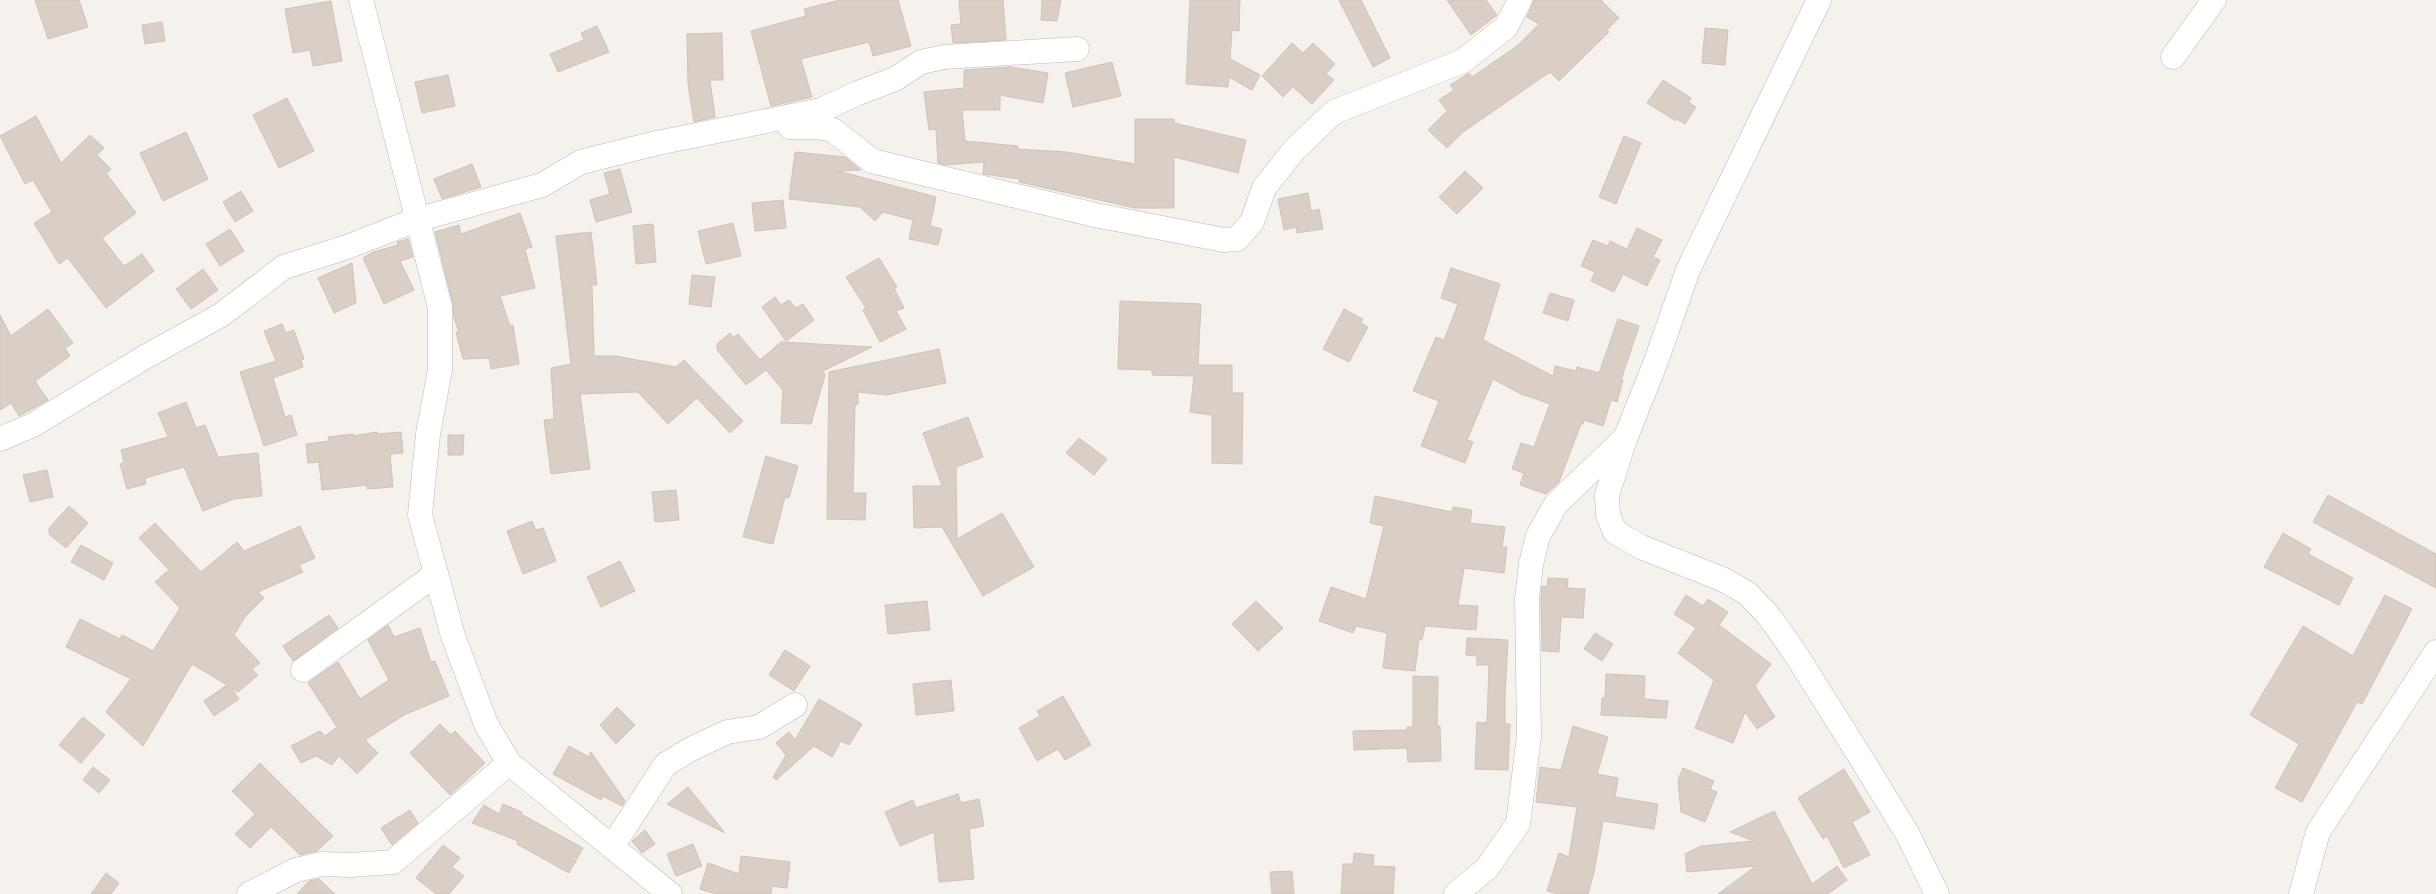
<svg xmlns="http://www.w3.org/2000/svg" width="2436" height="894" viewBox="0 0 2436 894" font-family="Mulish,sans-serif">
<rect width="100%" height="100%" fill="#f5f1ed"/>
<g fill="#d9cfc6" stroke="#d0c3b7">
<path d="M35 0H79L88 27 48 39Z"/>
<path d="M840 0H898L911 46 873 56 869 42 801 59 812 97 771 106 751 31 806 16 804 9Z"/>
<path d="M959 0H1003L1006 40 953 43 951 25 961 24Z"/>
<path d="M1042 0H1061L1057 21 1041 20Z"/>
<path d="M1190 0H1240L1239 31 1232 30 1230 59 1260 75 1252 90 1229 77 1228 87 1186 84Z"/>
<path d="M1339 0H1361L1390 58 1373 67Z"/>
<path d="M1447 0H1486L1497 15 1471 35Z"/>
<path d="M1534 0H1601L1619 18 1607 30 1609 32 1559 81 1550 72 1463 132 1447 148 1428 130 1447 111 1439 100 1454 90 1450 85 1469 73 1472 77 1517 46 1539 24 1527 17Z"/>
<path d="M331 1 342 61 313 66 310 50 293 53 285 9Z"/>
<path d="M162 22 165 41 145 44 142 25Z"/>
<path d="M597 26 609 52 558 72 550 54 584 40 581 33Z"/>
<path d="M1705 28 1728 30 1725 65 1702 63Z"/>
<path d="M722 33 723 80H710L715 117 694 122 688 84 687 34Z"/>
<path d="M1292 43 1303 53 1313 43 1335 64 1326 74 1334 80 1312 104 1293 87 1283 97 1262 76Z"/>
<path d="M1112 62 1121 96 1073 107 1065 73Z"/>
<path d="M1011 67 1048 73 1043 103 1000 95V110H962L965 141 1018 146 1017 149 1067 152 1135 164V119H1174V123L1246 140 1238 173 1174 157V208H1135L1019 182V179L983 174 984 162 945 165 938 163 936 129 929 130 924 92 964 88V70Z"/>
<path d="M448 75 455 106 422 113 415 82Z"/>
<path d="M1663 80 1691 98 1688 102 1696 107 1685 124 1677 119 1676 121 1647 103Z"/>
<path d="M287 98 314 151 279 168 253 115Z"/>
<path d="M36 116 61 163 90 135 104 148 97 155 111 169 106 173 136 213 102 238 124 266 142 254 154 271 106 308 68 258 59 264 34 223 52 212 33 180 25 184 0 136Z"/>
<path d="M186 132 208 179 163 201 140 153Z"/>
<path d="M1624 136 1641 143 1616 204 1599 197Z"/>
<path d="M795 152 845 157 861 170 838 171 936 197 930 226 942 229 938 245 909 239 913 220 883 212 875 221 860 207 789 199Z"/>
<path d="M472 164 481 187 442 199 434 179Z"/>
<path d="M620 169 632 212 596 222 590 200 610 194 604 173Z"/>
<path d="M1465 171 1483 188 1457 214 1439 197Z"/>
<path d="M241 191 253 211 235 222 223 202Z"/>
<path d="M1308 193 1311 211 1319 209 1323 229 1297 233 1296 227 1284 230 1278 199Z"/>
<path d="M783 200 786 228 755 231 752 203Z"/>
<path d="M520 213 532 247 525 249 535 288 500 296 510 326 513 325 519 364 491 369 489 358 463 359 456 332H459L454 318 453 304 435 232 459 225 461 234Z"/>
<path d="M733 223 741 256 706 264 698 231Z"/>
<path d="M653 224 656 262 636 264 633 226Z"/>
<path d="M1637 228 1662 240 1653 257 1660 260 1647 286 1623 274 1614 292 1591 281 1595 272 1581 266 1593 240 1608 246 1610 241 1627 249Z"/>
<path d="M230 229 244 251 220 266 206 244Z"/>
<path d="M591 232 597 285H592L594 356H615L676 367 684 360 743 421 730 433 697 398 668 424 638 392 580 394 590 469 551 474 544 420 554 419 551 368 571 364 556 236Z"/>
<path d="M408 239 413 257 400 261 414 290 384 304 363 258 373 252 398 245 397 242Z"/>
<path d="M879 258 897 287 894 288 904 308 896 311 906 329 880 342 863 310 866 308 846 277Z"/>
<path d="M352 263 356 303 334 313 318 278Z"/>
<path d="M1451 268 1500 284 1483 340 1553 376 1555 366 1576 371 1577 367 1599 373 1618 319 1639 326 1621 380H1623L1617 402 1611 400 1603 426 1584 420 1583 424H1581L1559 482 1546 494 1520 485 1524 473 1512 469 1521 443 1534 447 1550 404 1521 394 1493 379 1467 440 1473 442 1465 463 1421 446 1439 401 1413 391 1436 337 1444 340 1458 304 1441 298Z"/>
<path d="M203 269 218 290 191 309 176 289Z"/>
<path d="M692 275 715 277 711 307 689 304Z"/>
<path d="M1550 293 1574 300 1568 321 1543 313Z"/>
<path d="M775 297 781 305 789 300 796 308 803 304 814 320 786 341 762 307Z"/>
<path d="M1120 301 1201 304 1198 365H1232V393H1243L1242 464 1212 463V415L1190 412 1194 376 1152 375V370L1118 369Z"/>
<path d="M48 309 73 343 65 348 70 356 35 381 48 400 19 416 11 403 0 410V315L11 336Z"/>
<path d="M1344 309 1363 319 1361 323 1368 327 1349 362 1323 349Z"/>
<path d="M282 324 286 333 294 330 304 359 301 360 303 367 273 378 285 417 291 415 297 435 264 446 240 372 276 361 264 331Z"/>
<path d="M730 333 733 338 738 334 760 360 781 342 872 347 823 371 825 375 811 424 781 423 783 390 766 370 746 385 717 350V344Z"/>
<path d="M939 349 946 383 886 395 858 392V404H855L853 493H866L865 520 827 519 829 372Z"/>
<path d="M186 402 196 428 205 425 218 457 258 453 262 496 234 499 203 511 184 467 145 478 146 484 127 489 120 464 124 463 121 450 168 437 158 413Z"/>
<path d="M968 417 983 457 956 467 957 539 1002 513 1034 567 983 596 942 527 914 528 913 486H942L923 433Z"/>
<path d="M377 432 378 434 401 432 403 453 390 454 393 487 367 489V485L322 490 319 462 308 463 306 444 329 441 328 437 353 434V436Z"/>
<path d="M448 435H464L463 455H448Z"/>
<path d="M1079 438 1107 459 1094 475 1066 453Z"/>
<path d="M766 456 798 466 789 498 785 497 773 544 743 537Z"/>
<path d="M47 470 53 497 30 502 23 475Z"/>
<path d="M676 490 679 520 655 522 652 492Z"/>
<path d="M2328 495 2436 554V588L2313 522Z"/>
<path d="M1375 496 1452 512 1453 507 1472 510 1470 523 1505 527 1502 547H1507L1504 573 1464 568 1458 605 1478 606 1476 630 1425 626 1422 640 1419 639 1415 671 1383 668 1387 633 1356 626 1353 633 1319 621 1331 587 1366 599 1384 526 1370 523Z"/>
<path d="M69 506 88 523 66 548 49 534V528Z"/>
<path d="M532 521 536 530 543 528 556 561 523 574 507 531Z"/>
<path d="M155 523 201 572 237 542 244 551 300 526 315 558 299 565 303 572 258 592 264 598 245 617 234 635 260 663 252 669 258 675 238 692 231 688 239 699 214 716 204 701 227 685 192 664 143 746 106 712 131 679 66 647 80 619 120 639 122 635 153 651 180 608 155 582 169 570 139 538Z"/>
<path d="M2283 533 2311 549 2308 554 2353 578 2339 605 2264 567Z"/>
<path d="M81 545 113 563 104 580 71 562Z"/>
<path d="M620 561 635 591 601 607 587 577Z"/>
<path d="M1548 578 1568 579 1567 588 1585 589 1583 618 1561 617 1559 652 1542 651 1541 599 1542 586 1547 587Z"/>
<path d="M1686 595 1703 606 1708 599 1728 612 1719 625 1771 664 1755 686 1775 717 1757 729 1745 712 1733 743 1695 728 1714 680 1678 653 1696 628 1674 614Z"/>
<path d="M2385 595 2412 609 2362 704 2357 702 2302 802 2275 788 2299 744 2250 715 2303 626 2353 656Z"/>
<path d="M927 601 930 630 888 634 885 605Z"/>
<path d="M1256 601 1283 628 1258 651 1232 624Z"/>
<path d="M329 615 338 628 293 661 283 646Z"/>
<path d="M388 625 394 637 420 628 431 662 435 661 449 696 404 715 365 740 378 753 357 774 339 756 332 765 316 756 301 763 291 746 320 731 325 736 337 727 308 683 338 662 360 699 389 680 368 640Z"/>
<path d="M1595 633 1613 644 1602 661 1584 649Z"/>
<path d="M1467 638 1508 640 1505 694V724H1510L1508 770 1475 769 1477 722 1487 723 1489 665H1477V656L1466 655Z"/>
<path d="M785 650 810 666 794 691 769 675Z"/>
<path d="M1606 674 1645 676 1644 699 1668 701 1666 718 1601 715 1602 698H1605Z"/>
<path d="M1413 676 1438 677 1437 726H1440L1441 761 1408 762 1407 748 1354 750 1353 731 1407 730V727H1413Z"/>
<path d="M951 680 954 711 916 715 913 684Z"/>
<path d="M1063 696 1091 745 1065 760 1058 749 1037 761 1019 728 1040 716 1037 711Z"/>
<path d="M819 699 862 724 849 745 841 741 832 757 814 746 776 780 773 777 786 755 776 743 789 732 795 740Z"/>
<path d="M617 707 635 725 616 744 600 725Z"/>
<path d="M83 717 105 735 81 763 59 745Z"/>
<path d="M440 724 451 735 455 731 485 763 450 795 410 753Z"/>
<path d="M1573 726 1608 737 1597 774 1618 778 1615 797 1658 804 1654 829 1603 821 1594 872 1588 894H1558L1547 891 1559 853 1569 857 1577 807 1536 802 1540 767 1561 770Z"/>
<path d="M569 746 589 757 591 752 625 801 622 806 603 796 601 800 553 774Z"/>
<path d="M260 763 333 836 317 851 300 855 271 827 250 848 235 834 255 814 232 791Z"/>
<path d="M93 767 110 780 99 793 83 780Z"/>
<path d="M1683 768 1714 781 1710 789 1717 792 1705 822 1681 812 1678 780Z"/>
<path d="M1844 769 1870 812 1852 822 1870 855 1844 868 1827 836 1823 839 1798 798Z"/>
<path d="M688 787 725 833 667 804Z"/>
<path d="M958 794 961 803 979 799 984 826 969 829 974 879 939 882 934 832 900 846 885 812 913 800 916 808Z"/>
<path d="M503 804 522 812 521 814 583 848 569 873 517 844 518 841 472 823 484 805 499 814Z"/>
<path d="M410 810 418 823 392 845 381 828Z"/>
<path d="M1774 811 1812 884 1837 866 1847 880 1828 894H1718L1756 866 1687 872 1685 854 1701 846 1754 841 1730 832Z"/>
<path d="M645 830 655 844 642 853 632 841Z"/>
<path d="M693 844 702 866 676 876 667 854Z"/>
<path d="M443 845 460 858 452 867 464 876 449 894H436L416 878Z"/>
<path d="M1354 853 1374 855 1373 866 1395 867 1393 894H1341L1343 864H1353Z"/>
<path d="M741 856 790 862 787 888 772 886 771 894H716L700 889 708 863 739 874Z"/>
<path d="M1292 871 1294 894H1272L1270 872Z"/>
<path d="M106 873 119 883 111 894H91Z"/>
<path d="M319 879 335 894H297L309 881Z"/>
</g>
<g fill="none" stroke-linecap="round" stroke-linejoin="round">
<defs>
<g id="minor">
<path d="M361 0 440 307V370L428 434 420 515 453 636 486 724 509 763 670 894"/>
<path d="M1819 0 1688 270 1655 364 1625 439 1607 495 1608 515 1615 532 1641 547 1722 579 1747 593 1768 615 1795 653 1866 766 1908 835 1937 894"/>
<path d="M2173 57 2214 0"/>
<path d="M790 127H817L833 130 872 161 1095 215 1224 240 1237 239 1252 222 1264 188 1294 150 1334 112 1463 61 1506 27 1520 0"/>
<path d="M0 439 33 425 145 357 221 315 284 267 347 247 416 220 542 185 581 162 657 143 821 110 858 93 895 79 921 62 944 57 1077 49"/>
<path d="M303 670 436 574"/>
<path d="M612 847 665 765 691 749 727 732 759 727 795 705"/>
<path d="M249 894 296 870 322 864 351 865 393 862 509 763"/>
<path d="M1456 894 1487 868 1518 824 1529 736 1527 598 1531 564 1538 536 1556 504 1623 440"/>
<path d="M2301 894 2318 832 2436 652"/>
</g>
</defs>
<use href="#minor" stroke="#c0b8b0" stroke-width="25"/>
<use href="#minor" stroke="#fff" stroke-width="24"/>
</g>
</svg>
